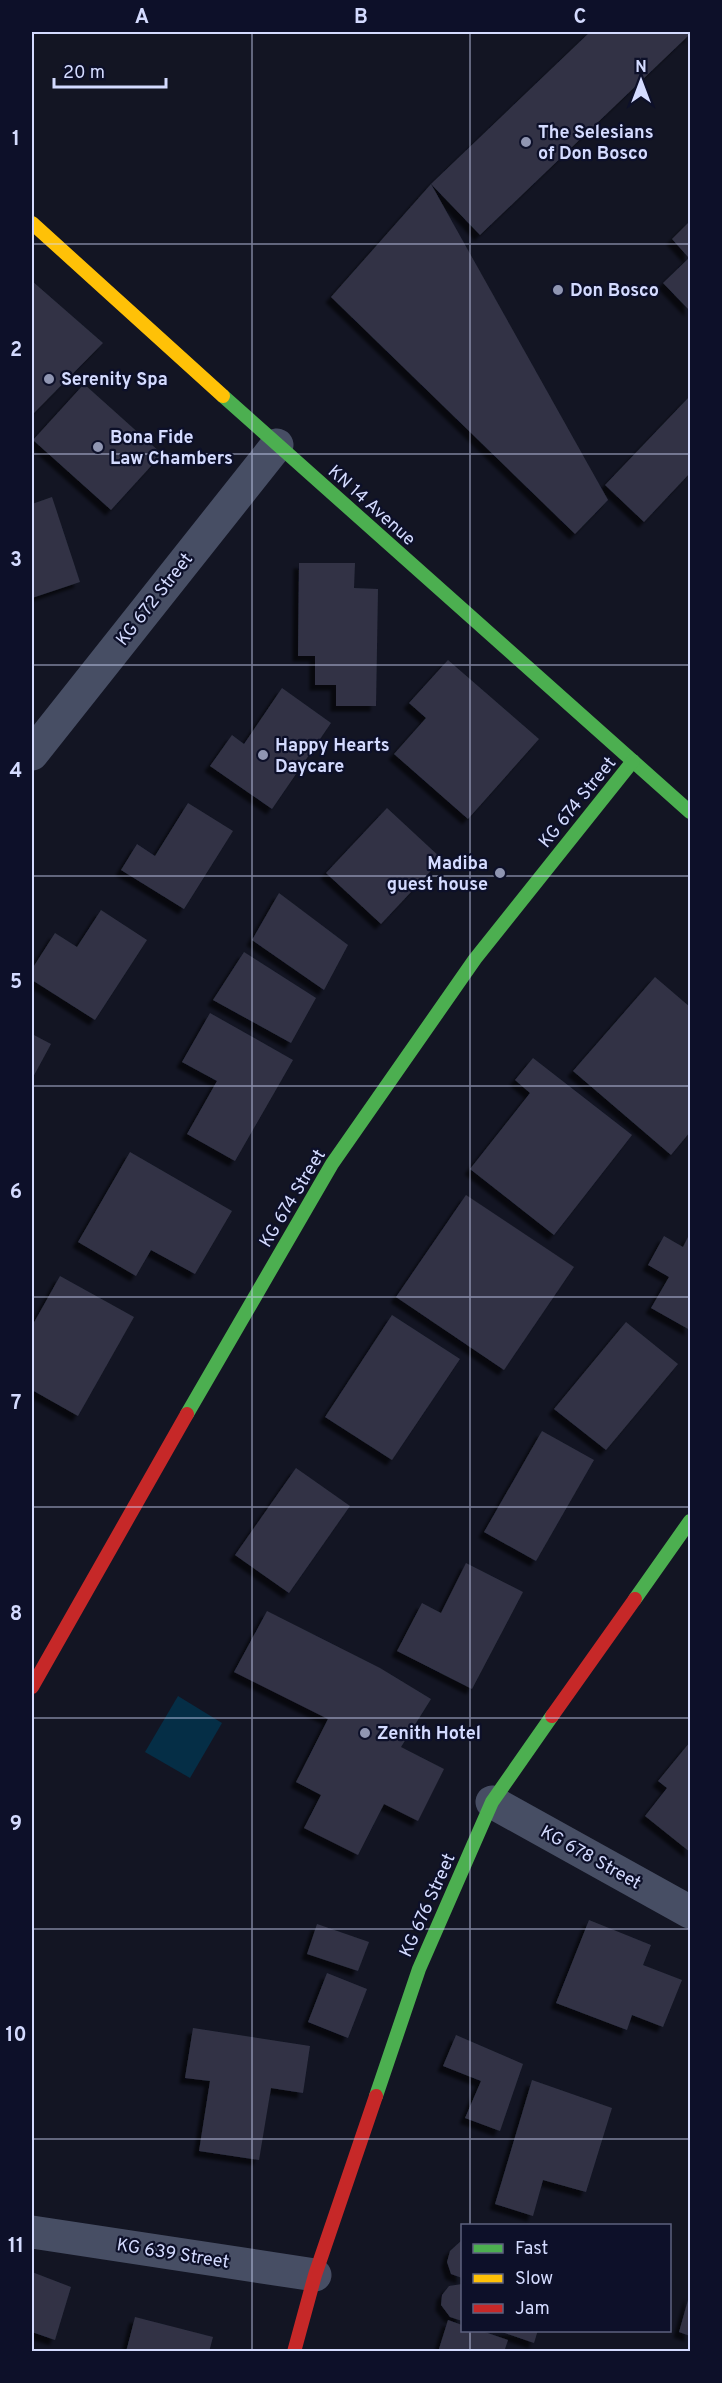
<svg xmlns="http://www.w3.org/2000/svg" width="722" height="2383" viewBox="0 0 722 2383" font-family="Overpass,sans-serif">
<defs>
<filter id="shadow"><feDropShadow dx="-5.5" dy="5.5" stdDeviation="1.5" flood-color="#0009"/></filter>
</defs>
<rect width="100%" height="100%" fill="#131523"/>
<path fill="#052e46" d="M178 1696 222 1723 190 1778 145 1752Z"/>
<g fill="#313345" filter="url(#shadow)">
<path d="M590 32H690V39L688 36 480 235 431 184Z"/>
<path d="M431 184 608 500 575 534 331 297Z"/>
<path d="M690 221V311L663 283 689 258 672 239Z"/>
<path d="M32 281 103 343 32 415Z"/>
<path d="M84 384 162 454 111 510 33 440Z"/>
<path d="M690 396V473L644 522 605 485Z"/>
<path d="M52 497 80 582 32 598V504Z"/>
<path d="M299 563H355L354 588 378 589 376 706H336V685H315V656H298Z"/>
<path d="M448 660 539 739 468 819 394 754 426 718 409 703Z"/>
<path d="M282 688 331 723 272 809 210 766 232 735 244 744Z"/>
<path d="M188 803 233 831 184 909 121 870 137 844 155 856Z"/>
<path d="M387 808 442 859 381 924 326 873Z"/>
<path d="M279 893 348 945 324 990 252 940Z"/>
<path d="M101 910 147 940 95 1020 32 980V969L55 933 77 947Z"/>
<path d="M244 952 316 998 291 1043 213 1000Z"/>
<path d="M655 977 690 1007V1132L671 1155 573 1071Z"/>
<path d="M210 1013 293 1060 235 1161 187 1134 217 1081 182 1062Z"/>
<path d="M32 1034 51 1044 32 1079Z"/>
<path d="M533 1058 632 1135 554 1235 470 1169 530 1093 515 1080Z"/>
<path d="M130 1152 232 1211 195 1274 151 1250 136 1276 78 1242Z"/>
<path d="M466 1195 574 1267 504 1370 396 1297Z"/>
<path d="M690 1233V1330L651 1308 669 1277 648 1265 664 1236 683 1247Z"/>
<path d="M60 1276 134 1317 78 1416 32 1390V1326Z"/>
<path d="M392 1315 460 1359 392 1460 325 1417Z"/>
<path d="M626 1322 678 1364 606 1450 554 1409Z"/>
<path d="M542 1431 594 1460 536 1561 484 1532Z"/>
<path d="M296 1468 350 1506 289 1593 235 1555Z"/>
<path d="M466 1563 523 1592 472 1689 397 1651 422 1603 441 1613Z"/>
<path d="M267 1611 380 1668 431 1699 401 1747 444 1769 418 1821 384 1804 358 1855 304 1828 321 1795 296 1782 328 1719 234 1672Z"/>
<path d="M690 1742V1852L645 1816 667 1788 658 1781Z"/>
<path d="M589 1920 651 1945 643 1965 682 1980 663 2027 632 2015 627 2030 556 2003Z"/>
<path d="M317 1924 369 1942 358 1971 307 1954Z"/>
<path d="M327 1973 367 1989 348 2038 308 2022Z"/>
<path d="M193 2028 310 2046 303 2093 271 2088 259 2160 199 2151 210 2081 185 2078Z"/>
<path d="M456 2035 523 2064 500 2131 465 2118 481 2081 443 2066Z"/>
<path d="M532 2080 612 2108 586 2192 543 2180 533 2216 495 2204Z"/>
<path d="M462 2240V2278L451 2274 447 2262 450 2251Z"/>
<path d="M32 2272 71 2287 55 2340 32 2332Z"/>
<path d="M462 2284V2321L450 2317 441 2305 442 2295 449 2286Z"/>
<path d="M690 2293V2336L679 2332Z"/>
<path d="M135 2317 213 2337 209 2352H126Z"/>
<path d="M448 2320 462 2325V2330H479L508 2340 504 2352H438Z"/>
<path d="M496 2330H538L534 2343Z"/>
</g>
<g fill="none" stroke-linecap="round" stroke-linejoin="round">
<g stroke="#474e64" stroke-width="33">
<path d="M32 754 277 445"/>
<path d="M492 1802 690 1912"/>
<path d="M32 2232 315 2275"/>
</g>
<g stroke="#4caf50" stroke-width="14">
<path d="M223 396 690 812"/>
<path d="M187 1414 332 1164 475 959 633 761"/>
<path d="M635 1599 690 1521"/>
<path d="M376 2096 419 1969 492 1802 552 1716"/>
</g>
<path stroke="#ffc107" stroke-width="14" d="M32 223 223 396"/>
<g stroke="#c62828" stroke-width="14">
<path d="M32 1687 187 1414"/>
<path d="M552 1716 635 1599"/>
<path d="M294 2352 315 2275 376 2096"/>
</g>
</g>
<path fill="none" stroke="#d4dbff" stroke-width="1.5" stroke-opacity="0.55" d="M252 32V2352M470 32V2226M32 244H690M32 454H690M32 665H690M32 876H690M32 1086H690M32 1297H690M32 1507H690M32 1718H690M32 1929H690M32 2139H690M470 2330V2352"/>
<g fill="#9096b2" stroke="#0d1029" stroke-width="2">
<circle cx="526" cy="142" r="6"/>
<circle cx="558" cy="290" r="6"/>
<circle cx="49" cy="379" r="6"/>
<circle cx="98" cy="447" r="6"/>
<circle cx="263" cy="755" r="6"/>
<circle cx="500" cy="873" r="6"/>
<circle cx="365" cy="1733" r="6"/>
</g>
<g text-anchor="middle" stroke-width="4.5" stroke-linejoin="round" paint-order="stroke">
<g font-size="18" font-weight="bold" fill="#d4dbff" stroke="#0d1029" text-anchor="start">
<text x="538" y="138">The Selesians<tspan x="538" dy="21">of Don Bosco</tspan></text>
<text x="570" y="296">Don Bosco</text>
<text x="61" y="385">Serenity Spa</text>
<text x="110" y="443">Bona Fide<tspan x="110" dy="21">Law Chambers</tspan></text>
<text x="275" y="751">Happy Hearts<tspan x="275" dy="21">Daycare</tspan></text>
<text x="488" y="869" text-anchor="end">Madiba<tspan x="488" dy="21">guest house</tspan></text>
<text x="377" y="1739">Zenith Hotel</text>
</g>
<g font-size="18" fill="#d4dbff" stroke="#0d1029">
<text transform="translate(372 505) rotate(42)" y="6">KN 14 Avenue</text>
<text transform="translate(154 599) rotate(-52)" y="6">KG 672 Street</text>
<text transform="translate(577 802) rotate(-51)" y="6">KG 674 Street</text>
<text transform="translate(292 1198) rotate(-59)" y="6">KG 674 Street</text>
<text transform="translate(591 1857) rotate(29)" y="6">KG 678 Street</text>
<text transform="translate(427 1905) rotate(-66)" y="6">KG 676 Street</text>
<text transform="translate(173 2253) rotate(9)" y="6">KG 639 Street</text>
</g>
</g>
<rect width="722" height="2383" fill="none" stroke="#0d1029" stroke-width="66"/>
<rect x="461" y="2224" width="210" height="108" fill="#0d1029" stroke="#5d617f" stroke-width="1.5"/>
<rect x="473" y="2244" width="30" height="9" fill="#4caf50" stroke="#5d617f" stroke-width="1.5"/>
<text x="515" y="2254" font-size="18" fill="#d4dbff">Fast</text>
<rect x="473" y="2274" width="30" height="9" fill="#ffc107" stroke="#5d617f" stroke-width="1.5"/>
<text x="515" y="2284" font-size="18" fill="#d4dbff">Slow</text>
<rect x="473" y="2304" width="30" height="9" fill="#c62828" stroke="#5d617f" stroke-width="1.5"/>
<text x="515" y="2314" font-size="18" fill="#d4dbff">Jam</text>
<g transform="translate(641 81)" stroke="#0d1029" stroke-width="4.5" paint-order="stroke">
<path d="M0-4.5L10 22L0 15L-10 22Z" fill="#d4dbff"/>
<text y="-9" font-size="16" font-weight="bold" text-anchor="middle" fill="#d4dbff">N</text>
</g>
<path d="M54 78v9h112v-9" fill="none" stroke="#d4dbff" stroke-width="3"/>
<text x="63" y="78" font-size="18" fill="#d4dbff" stroke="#0d1029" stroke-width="4.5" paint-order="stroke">20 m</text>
<rect x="33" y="33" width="656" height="2317" fill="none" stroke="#d4dbff" stroke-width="2"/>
<g font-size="20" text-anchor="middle" font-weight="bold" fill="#d4dbff">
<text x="142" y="23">A</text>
<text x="361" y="23">B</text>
<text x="580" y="23">C</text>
<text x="16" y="145">1</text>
<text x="16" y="356">2</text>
<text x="16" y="566">3</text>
<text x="16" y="777">4</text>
<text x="16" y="988">5</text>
<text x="16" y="1198">6</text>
<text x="16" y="1409">7</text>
<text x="16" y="1620">8</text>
<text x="16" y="1830">9</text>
<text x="16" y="2041">10</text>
<text x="16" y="2252">11</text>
</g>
</svg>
